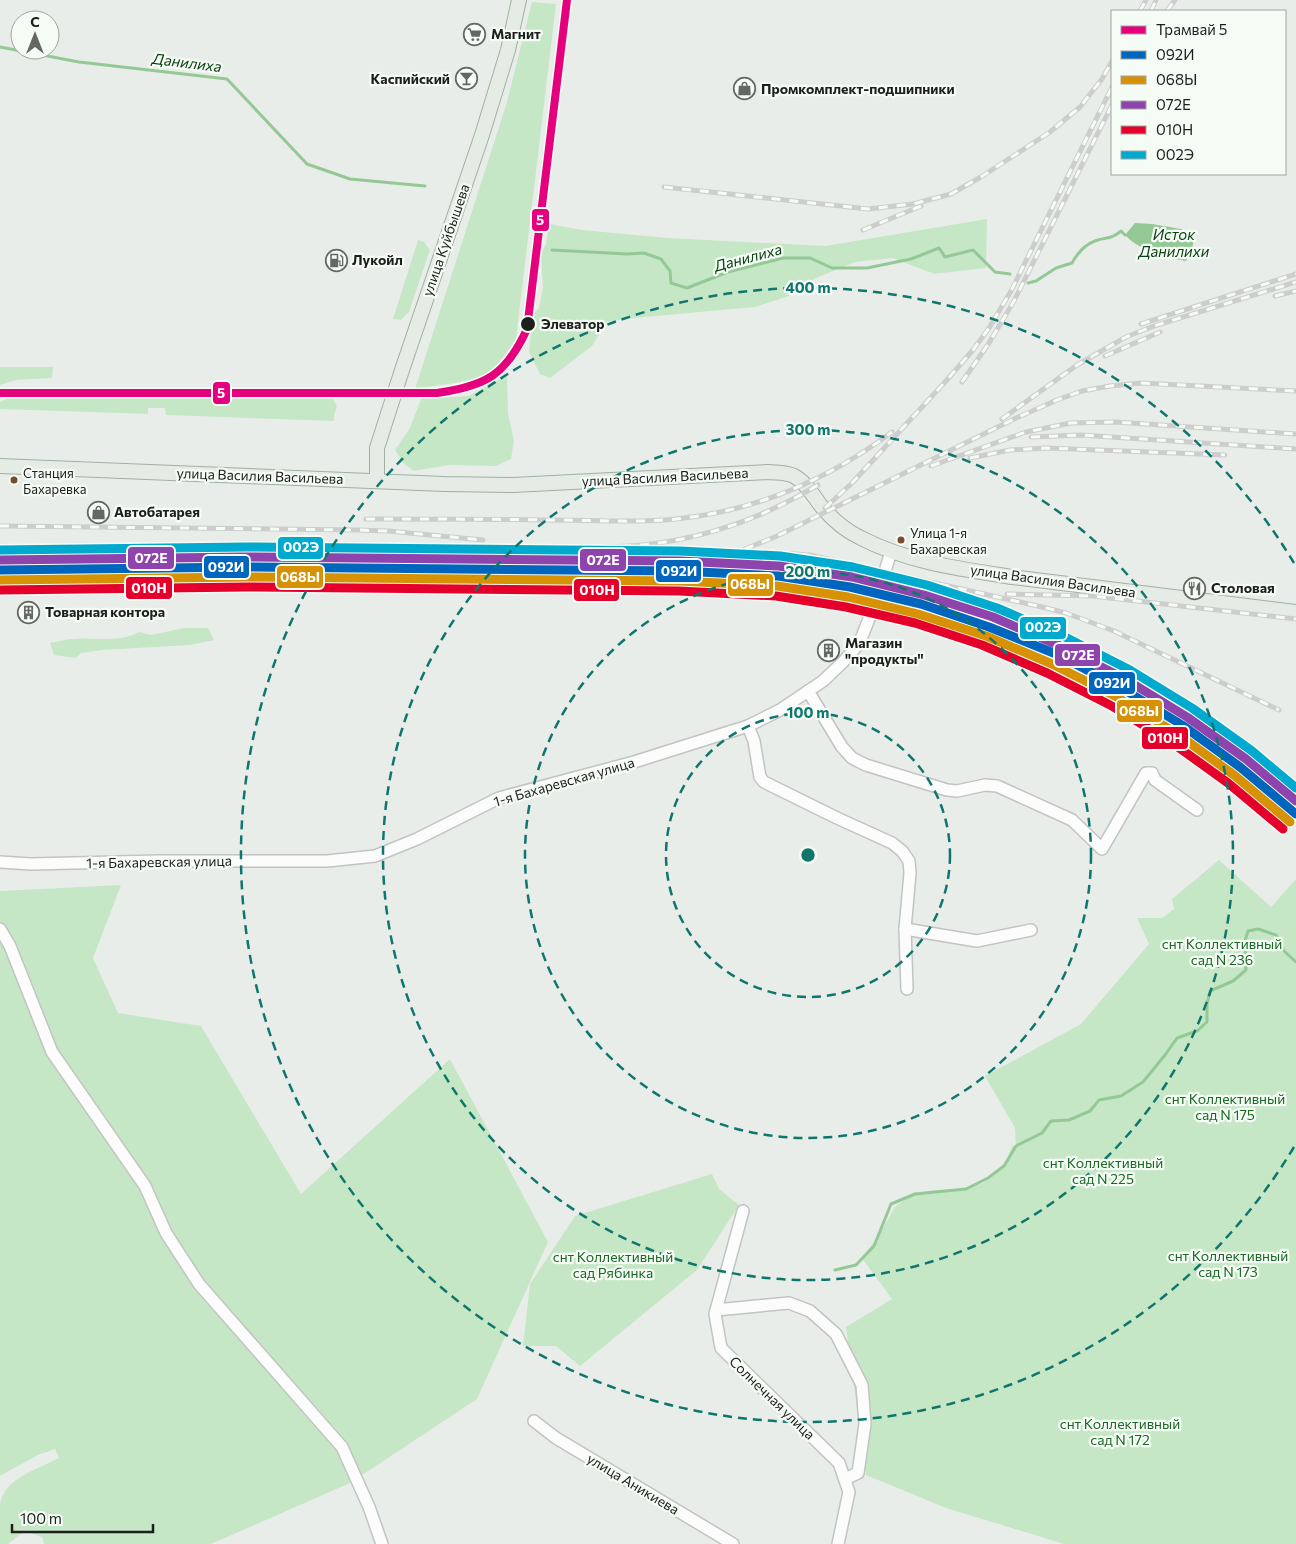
<svg xmlns="http://www.w3.org/2000/svg" width="1296" height="1544" viewBox="0 0 1296 1544" font-family="Commissioner,sans-serif">
<rect width="100%" height="100%" fill="#e9ede9"/>
<g fill="#c6e7c6">
<path d="M532 2 556 4 516 339C507 352 498 367 484 375 472 382 432 386 415 389L507 102Z"/>
<path d="M987 219 986 268 934 274 893 258 855 262 814 279 798 293 755 307 633 318 607 322 592 346 550 378 540 374 529 352 533 314 539 308 543 287 541 254 546 244 549 224 582 230 668 238 825 246Z"/>
<path d="M418 240 424 242 430 250 409 312 401 320 393 319Z"/>
<path d="M0 367H53L52 378 16 380 0 385Z"/>
<path d="M507 375 508 413 514 441 511 459 496 466 449 465 414 471 403 463 395 450 410 428 421 399 469 396Z"/>
<path d="M12 396H331L337 406 334 415V421L166 415 165 408H148V414L0 409V402Z"/>
<path d="M184 628H208L214 640 190 645 102 650 81 653 76 658 54 655 50 643C58 642 66 639 73 639 96 637 119 643 139 632L151 635Z"/>
<path d="M1219 860 1271 907 1296 879V1544H1064L946 1508 866 1475 846 1327 892 1299 862 1258 880 1233 895 1207 911 1195 927 1191 958 1189 983 1183 1004 1168 1012 1146H1016L1015 1128 985 1076 1081 1024 1149 944 1137 918H1162L1174 909 1172 899Z"/>
<path d="M121 885 93 958 118 1013 201 1026 301 1194 450 1059 548 1242 477 1399 350 1483 211 1544H44L42 1537 25 1531 8 1544H0C0 1531 0 1517 0 1505 3 1478 39 1469 59 1458L55 1449 38 1455 0 1476V891Z"/>
<path d="M712 1174 719 1189 739 1205 697 1270 580 1366 556 1346H523L530 1284 575 1216Z"/>
</g>
<path fill="#94c996" d="M1135 223 1152 224 1181 229 1194 240 1191 253 1186 261C1167 258 1138 250 1125 235Z"/>
<g fill="none" stroke-linecap="round" stroke-linejoin="round">
<g stroke="#94c996" stroke-width="3">
<path d="M0 47 79 62 227 79 307 164 350 179 425 186"/>
<path d="M552 250 627 254 644 253 661 259 670 271 671 283 687 288 728 272 783 258H810L832 268H867L911 259 939 248 945 257 973 250 995 272 1010 274"/>
<path d="M1028 283 1036 281 1056 268 1072 263C1077 254 1084 245 1095 241 1107 236 1109 241 1121 231L1125 235"/>
<path d="M835 1270 856 1265 874 1246 891 1204 915 1194 966 1189 988 1178 1004 1166 1016 1146 1042 1133 1051 1121 1069 1120 1090 1111 1099 1100 1121 1096 1143 1082 1165 1055 1177 1038 1197 1031 1207 1022V1004L1210 991 1233 981 1246 970 1245 941 1248 931 1258 929 1276 935 1284 951 1296 962"/>
</g>
<defs>
<g id="minor">
<path d="M808 691 842 747 852 758 866 765 947 790 957 791 985 785 997 786 1072 820 1102 849 1146 773H1152L1155 780 1197 810"/>
<path d="M748 726 754 741 760 777 764 782 837 818 892 843 902 851 909 861 910 873 905 929 907 989"/>
<path d="M0 862 31 864 159 861H327L375 856 417 839 499 798 634 762 748 726 780 710 823 681 843 662 856 647 861 639 874 606 891 552"/>
<path d="M0 929 10 946 52 1052 145 1186 166 1233 199 1284 342 1447 369 1507 382 1544"/>
<path d="M905 929 977 941 1031 930"/>
<path d="M743 1211 715 1314 721 1348 839 1463 849 1492 838 1544"/>
<path d="M716 1310 789 1303 810 1311 836 1334 862 1385 865 1424 858 1473 845 1479"/>
<path d="M534 1421 556 1438 733 1544"/>
</g>
<g id="major">
<path d="M0 466 444 484 513 485 768 472C777 473 786 472 794 476 806 482 814 497 822 507 833 520 846 531 861 538 907 562 961 569 1012 577L1296 612"/>
<path d="M377 481V448L402 370 482 135 508 50 519 0"/>
</g>
</defs>
<use href="#minor" stroke="#c1c4c0" stroke-width="14"/>
<use href="#major" stroke="#a1b0a2" stroke-width="16"/>
<use href="#minor" stroke="#fcfcfc" stroke-width="11"/>
<use href="#major" stroke="#e5ece5" stroke-width="14"/>
<defs>
<g id="rail">
<path d="M1140 11 1146 0"/>
<path d="M1151 11 1156 0"/>
<path d="M1167 11 1175 0"/>
<path d="M664 187 868 209 913 204 951 194 981 177 1050 132 1080 107 1102 79 1112 61"/>
<path d="M863 230 921 206"/>
<path d="M1275 296 1296 291"/>
<path d="M1141 324 1296 274"/>
<path d="M1105 356 1160 332"/>
<path d="M962 382 989 343 1014 301 1112 105"/>
<path d="M1002 419 1077 365 1126 337 1154 326 1296 282"/>
<path d="M1031 437 1081 435 1296 449"/>
<path d="M970 458 1010 450 1046 448 1225 455"/>
<path d="M931 466 1026 432 1071 423 1116 422 1296 434"/>
<path d="M825 508 852 483 946 381 973 350 989 328 1011 291 1112 87"/>
<path d="M366 519C428 519 490 519 552 520 598 520 646 524 692 517 765 507 833 476 892 432"/>
<path d="M0 526 357 530 388 531 483 540"/>
<path d="M604 547C683 546 751 525 818 485"/>
<path d="M745 549 777 536 1014 419 1057 400 1082 391 1110 386 1141 383 1296 391"/>
<path d="M638 562 678 561 765 552 810 555 1042 607 1066 613 1114 631 1279 710"/>
<path d="M1007 594 1093 596 1296 619"/>
</g>
</defs>
<use href="#rail" stroke="#cccdcc" stroke-width="5"/>
<use href="#rail" stroke="#f5fcf5" stroke-width="3" stroke-dasharray="9" stroke-linecap="butt"/>
<defs>
<path id="rail-1" d="M0 570 246 567 680 571 778 576 850 587 921 604 989 627 1056 654 1120 687 1182 725 1240 767 1296 814"/>
<path id="rail-2" d="M0 580 246 577 680 581 777 586 848 597 918 614 986 636 1052 664 1115 696 1176 733 1234 775 1290 822"/>
<path id="rail-3" d="M0 560 246 557 680 561 779 566 852 577 924 595 993 617 1060 646 1125 679 1187 717 1246 759 1296 801"/>
<path id="rail-4" d="M0 590 246 587 679 591 776 596 846 607 915 623 982 645 1047 673 1110 705 1171 742 1228 783 1283 829"/>
<path id="rail-5" d="M0 550 246 547 680 551 780 556 853 567 927 585 997 608 1065 637 1130 670 1192 708 1252 751 1296 788"/>
</defs>
<use href="#rail-1" stroke="#f5fcf5" stroke-width="12"/>
<use href="#rail-2" stroke="#f5fcf5" stroke-width="12"/>
<use href="#rail-3" stroke="#f5fcf5" stroke-width="12"/>
<use href="#rail-4" stroke="#f5fcf5" stroke-width="12"/>
<use href="#rail-5" stroke="#f5fcf5" stroke-width="12"/>
<use href="#rail-1" stroke="#0065bd" stroke-width="9"/>
<use href="#rail-2" stroke="#d69204" stroke-width="9"/>
<use href="#rail-3" stroke="#8e44ad" stroke-width="9"/>
<use href="#rail-4" stroke="#e4002b" stroke-width="9"/>
<use href="#rail-5" stroke="#00a9ce" stroke-width="9"/>
<defs>
<path id="tram-1" d="M0 393H437C486 386 506 375 527 329L567 0"/>
</defs>
<use href="#tram-1" stroke="#f5fcf5" stroke-width="11"/>
<use href="#tram-1" stroke="#e5007d" stroke-width="8"/>
</g>
<g fill="none" stroke="#0f766e" stroke-width="2.5" stroke-dasharray="9 6">
<circle cx="808" cy="855" r="142"/>
<circle cx="808" cy="855" r="283"/>
<circle cx="808" cy="855" r="425"/>
<path d="M1294 1147A567 567 0 1 1 1294 563"/>
</g>
<defs>
<symbol id="supermarket-ring" viewBox="-11 -11 22 22"><circle r="9.5" fill="#f5fcf5" stroke="#646764" stroke-width="1.5"/><path d="M-6-5.5h2.5l.6 2H6L4.5 2H-2.5L-4.4-4H-6ZM-1.5 3.2a1.3 1.3 0 1 0 .1 0ZM3 3.2a1.3 1.3 0 1 0 .1 0Z" fill="#646764"/></symbol>
<symbol id="bar-ring" viewBox="-11 -11 22 22"><circle r="9.5" fill="#f5fcf5" stroke="#646764" stroke-width="1.5"/><path d="M-6-5H6L.8 .8V4.5H3.5V6h-7V4.5H-.8V.8Z" fill="#646764"/></symbol>
<symbol id="shop-ring" viewBox="-11 -11 22 22"><circle r="9.5" fill="#f5fcf5" stroke="#646764" stroke-width="1.5"/><path d="M-5-2.5h2.3a2.7 3.5 0 0 1 5.4 0H5L5.5 6h-11ZM-1.5-2.5h3a1.5 2.3 0 0 0-3 0Z" fill="#646764"/></symbol>
<symbol id="fuel-ring" viewBox="-11 -11 22 22"><circle r="9.5" fill="#f5fcf5" stroke="#646764" stroke-width="1.5"/><path d="M-5.5-6h7V0h2V4h1.3V-2.5L3-4.5l.8-.8L6-3V5H2.5V1h-1V6h-7ZM-4.2-4.7v3.2H.2V-4.7Z" fill="#646764"/></symbol>
<symbol id="restaurant-ring" viewBox="-11 -11 22 22"><circle r="9.5" fill="#f5fcf5" stroke="#646764" stroke-width="1.5"/><path d="M-5-6h1v4h1v-4h1v4h1v-4h1v5L-1.5 .5V6h-2V.5L-5-1ZM5-6V6H3V1.5H1.5Q1.5-4 5-6Z" fill="#646764"/></symbol>
<symbol id="building-ring" viewBox="-11 -11 22 22"><circle r="9.5" fill="#f5fcf5" stroke="#646764" stroke-width="1.5"/><path d="M-4-6H4V6H1V3H-1V6H-4ZM-2.5-4.3h1.7v1.8h-1.7ZM.8-4.3h1.7v1.8H.8ZM-2.5-1h1.7V.8h-1.7ZM.8-1h1.7V.8H.8Z" fill="#646764"/></symbol>
</defs>
<g fill-rule="evenodd">
<use href="#supermarket-ring" x="462" y="22" width="25" height="25"/>
<use href="#bar-ring" x="454" y="66" width="25" height="25"/>
<use href="#shop-ring" x="732" y="76" width="25" height="25"/>
<use href="#fuel-ring" x="324" y="248" width="25" height="25"/>
<use href="#shop-ring" x="86" y="500" width="25" height="25"/>
<use href="#restaurant-ring" x="1182" y="576" width="25" height="25"/>
<use href="#building-ring" x="16" y="600" width="25" height="25"/>
<use href="#building-ring" x="816" y="638" width="25" height="25"/>
</g>
<circle fill="#1c1f1c" stroke="#f5fcf5" stroke-width="2" cx="528" cy="324" r="8"/>
<g fill="#7a4b2a" stroke="#f5fcf5" stroke-width="2">
<circle cx="14" cy="480" r="4.5"/>
<circle cx="901" cy="540" r="4.5"/>
</g>
<g text-anchor="middle" stroke-width="4.5" stroke-linejoin="round" paint-order="stroke">
<g font-size="13" fill="#1c1f1c" stroke="#f5fcf5" text-anchor="start">
<text x="23" y="478">Станция<tspan x="23" dy="16">Бахаревка</tspan></text>
<text x="910" y="538">Улица 1-я<tspan x="910" dy="16">Бахаревская</tspan></text>
</g>
<g font-size="14" font-weight="bold" fill="#1c1f1c" stroke="#f5fcf5" text-anchor="start">
<text x="491" y="39">Магнит</text>
<text x="450" y="84" text-anchor="end">Каспийский</text>
<text x="761" y="94">Промкомплект-подшипники</text>
<text x="352" y="265">Лукойл</text>
<text x="114" y="517">Автобатарея</text>
<text x="1211" y="593">Столовая</text>
<text x="45" y="617">Товарная контора</text>
<text x="845" y="648">Магазин<tspan x="845" dy="16">"продукты"</tspan></text>
</g>
<g font-size="14" fill="#1c1f1c" stroke="#f5fcf5">
<text transform="translate(446 240) rotate(-71)" y="5">улица Куйбышева</text>
<text transform="translate(260 476) rotate(2)" y="5">улица Василия Васильева</text>
<text transform="translate(665 477) rotate(-3)" y="5">улица Василия Васильева</text>
<text transform="translate(1053 581) rotate(8)" y="5">улица Василия Васильева</text>
<text transform="translate(564 782) rotate(-16)" y="5">1-я Бахаревская улица</text>
<text transform="translate(159 862) rotate(-1)" y="5">1-я Бахаревская улица</text>
<text transform="translate(772 1398) rotate(44)" y="5">Солнечная улица</text>
<text transform="translate(633 1484) rotate(31)" y="5">улица Аникиева</text>
</g>
<g font-size="14" font-weight="bold" fill="#1c1f1c" stroke="#f5fcf5" text-anchor="start">
<text x="541" y="329">Элеватор</text>
</g>
<g font-size="14" fill="#1b6824" stroke="#f5fcf5">
<text x="1222" y="949">снт Коллективный<tspan x="1222" dy="16">сад N 236</tspan></text>
<text x="1225" y="1104">снт Коллективный<tspan x="1225" dy="16">сад N 175</tspan></text>
<text x="1103" y="1168">снт Коллективный<tspan x="1103" dy="16">сад N 225</tspan></text>
<text x="1228" y="1261">снт Коллективный<tspan x="1228" dy="16">сад N 173</tspan></text>
<text x="613" y="1262">снт Коллективный<tspan x="613" dy="16">сад Рябинка</tspan></text>
<text x="1120" y="1429">снт Коллективный<tspan x="1120" dy="16">сад N 172</tspan></text>
</g>
<g font-size="15" font-style="italic" fill="#0b4212" stroke="#f5fcf5">
<text transform="translate(187 63) rotate(7)" y="5">Данилиха</text>
<text x="1174" y="240">Исток<tspan x="1174" dy="17">Данилихи</tspan></text>
<text transform="translate(748 258) rotate(-15)" y="5">Данилиха</text>
</g>
</g>
<circle cx="808" cy="855" r="8" fill="#0f766e" stroke="#f5fcf5" stroke-width="2.5"/>
<g font-size="15" text-anchor="middle" font-weight="bold" fill="#0f766e" stroke="#f5fcf5" stroke-width="4.5" stroke-linejoin="round" paint-order="stroke">
<text x="808" y="293">400 m</text>
<text x="808" y="435">300 m</text>
<text x="808" y="577">200 m</text>
<text x="808" y="718">100 m</text>
</g>
<g stroke="#f5fcf5" stroke-width="2">
<rect x="531" y="208" width="19" height="24" rx="5" fill="#e5007d"/>
<rect x="212" y="381" width="19" height="24" rx="5" fill="#e5007d"/>
<rect x="277" y="536" width="47" height="24" rx="5" fill="#00a9ce"/>
<rect x="127" y="546" width="48" height="24" rx="5" fill="#8e44ad"/>
<rect x="579" y="548" width="48" height="24" rx="5" fill="#8e44ad"/>
<rect x="203" y="555" width="47" height="24" rx="5" fill="#0065bd"/>
<rect x="655" y="559" width="47" height="24" rx="5" fill="#0065bd"/>
<rect x="276" y="565" width="48" height="24" rx="5" fill="#d69204"/>
<rect x="727" y="573" width="47" height="24" rx="5" fill="#d69204"/>
<rect x="125" y="576" width="48" height="24" rx="5" fill="#e4002b"/>
<rect x="573" y="578" width="47" height="24" rx="5" fill="#e4002b"/>
<rect x="1019" y="616" width="48" height="24" rx="5" fill="#00a9ce"/>
<rect x="1054" y="643" width="47" height="24" rx="5" fill="#8e44ad"/>
<rect x="1088" y="671" width="48" height="24" rx="5" fill="#0065bd"/>
<rect x="1116" y="699" width="47" height="24" rx="5" fill="#d69204"/>
<rect x="1141" y="726" width="48" height="24" rx="5" fill="#e4002b"/>
</g>
<g font-size="14" text-anchor="middle" font-weight="bold" fill="#fff">
<text x="540" y="225">5</text>
<text x="221" y="398">5</text>
<text x="301" y="552">002Э</text>
<text x="151" y="563">072Е</text>
<text x="603" y="565">072Е</text>
<text x="226" y="572">092И</text>
<text x="679" y="576">092И</text>
<text x="300" y="582">068Ы</text>
<text x="750" y="589">068Ы</text>
<text x="149" y="593">010Н</text>
<text x="597" y="595">010Н</text>
<text x="1043" y="632">002Э</text>
<text x="1078" y="660">072Е</text>
<text x="1112" y="688">092И</text>
<text x="1139" y="716">068Ы</text>
<text x="1165" y="743">010Н</text>
</g>
<rect x="1111" y="10" width="175" height="165" fill="#f5fcf5" stroke="#9ea49e"/>
<rect x="1121" y="26" width="25" height="8" fill="#e5007d" stroke="#9ea49e"/>
<text x="1156" y="35" font-size="15" fill="#1c1f1c">Трамвай 5</text>
<rect x="1121" y="51" width="25" height="8" fill="#0065bd" stroke="#9ea49e"/>
<text x="1156" y="60" font-size="15" fill="#1c1f1c">092И</text>
<rect x="1121" y="76" width="25" height="8" fill="#d69204" stroke="#9ea49e"/>
<text x="1156" y="85" font-size="15" fill="#1c1f1c">068Ы</text>
<rect x="1121" y="101" width="25" height="8" fill="#8e44ad" stroke="#9ea49e"/>
<text x="1156" y="110" font-size="15" fill="#1c1f1c">072Е</text>
<rect x="1121" y="126" width="25" height="8" fill="#e4002b" stroke="#9ea49e"/>
<text x="1156" y="135" font-size="15" fill="#1c1f1c">010Н</text>
<rect x="1121" y="151" width="25" height="8" fill="#00a9ce" stroke="#9ea49e"/>
<text x="1156" y="160" font-size="15" fill="#1c1f1c">002Э</text>
<g transform="translate(35 35)"><circle r="24" fill="#f5fcf5" stroke="#9ea49e"/>
<path d="M0-4L9 19L0 12L-9 19Z" fill="#646764"/>
<text y="-8" font-size="14" font-weight="bold" text-anchor="middle" fill="#1c1f1c">С</text>
</g>
<path d="M12 1524v8h141v-8" fill="none" stroke="#1c1f1c" stroke-width="2.5"/>
<text x="20" y="1524" font-size="15" fill="#1c1f1c" stroke="#f5fcf5" stroke-width="4" paint-order="stroke">100 m</text>
</svg>
